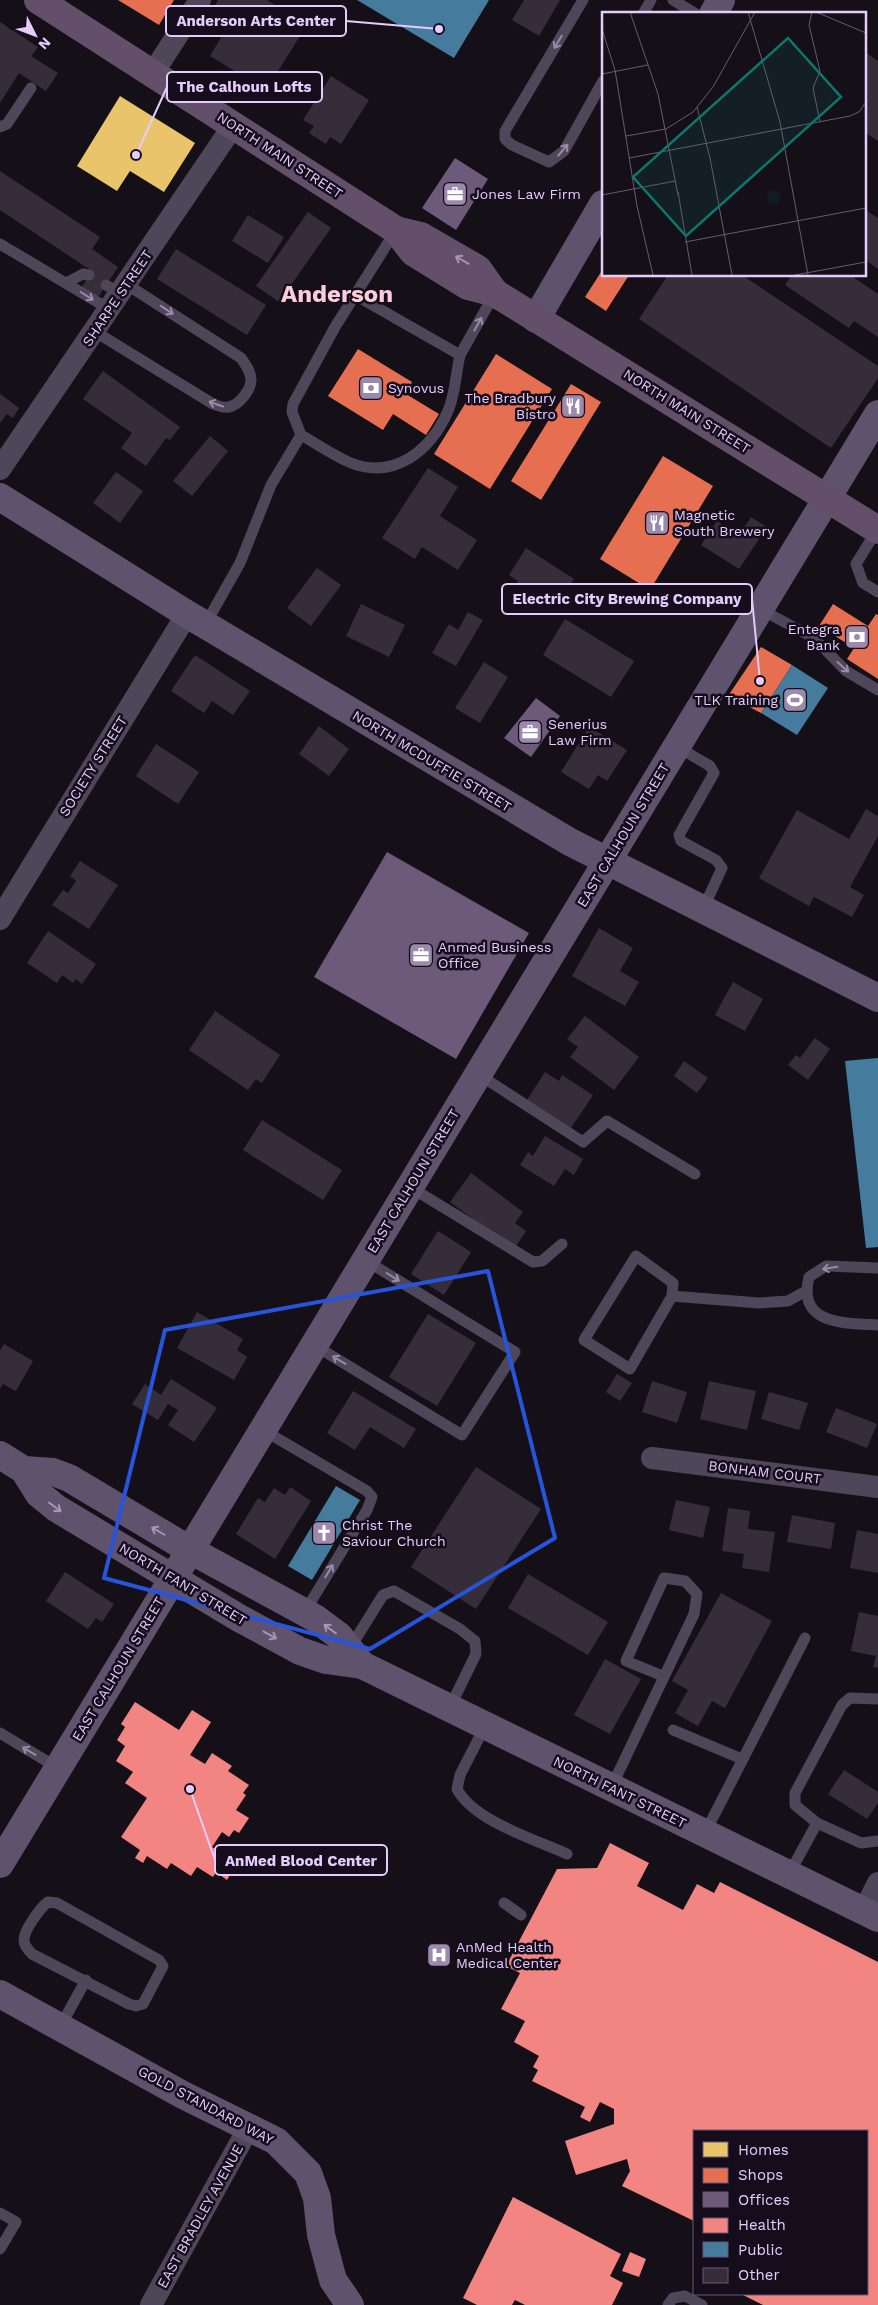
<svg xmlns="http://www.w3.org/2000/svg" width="878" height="2305" viewBox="0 0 878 2305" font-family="'Work Sans',sans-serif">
<rect width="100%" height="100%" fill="#151018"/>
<path fill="#e9c46a" d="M120 96 195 143 164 192 130 171 117 191 77 166Z"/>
<g fill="#e76f51">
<path d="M118 0H174L159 25Z"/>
<path d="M603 269V275H629L606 311 585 297Z"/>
<path d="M358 349 412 382 406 394 439 414 426 435 393 414 383 430 328 396Z"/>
<path d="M496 354 552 389 490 489 434 454Z"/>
<path d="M571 384 601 402 541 500 511 481Z"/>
<path d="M663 456 713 486 650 590 600 559Z"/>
<path d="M833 604 868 626 876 614 878 615V679L847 659 854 648 819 626Z"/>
<path d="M761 647 792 665 761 713 728 696Z"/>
</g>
<g fill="#6d597a">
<path d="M455 158 488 179 456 230 422 208Z"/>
<path d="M536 698 560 716 531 757 504 738Z"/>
<path d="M387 852 529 933 456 1059 314 977Z"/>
</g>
<g fill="#f28482">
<path d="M135 1702 179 1730 192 1710 211 1722 190 1755 205 1764 212 1753 232 1766 228 1771 249 1785 243 1793 246 1795 236 1810 249 1818 239 1833 234 1830 229 1837 222 1832 212 1847 237 1863 227 1880 216 1872 213 1877 197 1867 191 1876 171 1863 167 1869 147 1856 143 1863 135 1858 140 1850 121 1837 147 1798 125 1783 133 1772 116 1761 125 1746 117 1740 125 1727 121 1724Z"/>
<path d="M610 1843 649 1863 637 1886 683 1910 697 1884 714 1893 720 1882 878 1962V2305H763L741 2294H867V2131H694V2221L622 2186 630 2171 627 2159 576 2175 565 2141 614 2124V2109L600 2102 590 2122 580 2117 585 2107 532 2081 538 2070 533 2067 539 2056 514 2042 525 2021 501 2009 520 1973 506 1966 557 1869 597 1868Z"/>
<path d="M513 2197 621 2254 610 2276 623 2283 612 2305H525L515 2300 512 2305H477L463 2298Z"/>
<path d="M630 2252 646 2259 639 2277 622 2271Z"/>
</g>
<g fill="#457b9d">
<path d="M357 0H489L454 58Z"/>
<path d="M792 665 828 688 797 735 761 713Z"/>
<path d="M878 1058V1247L866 1248 845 1061Z"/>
<path d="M336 1486 360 1500 312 1580 288 1566Z"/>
</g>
<g fill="#352e3a">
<path d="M218 0H267L307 25 266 90 210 56 232 19 214 7Z"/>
<path d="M524 0H560L539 36 512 20Z"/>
<path d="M0 22 38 47 31 56 58 73 46 91 19 73 0 103Z"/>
<path d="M864 51 878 61V141L864 132Z"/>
<path d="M331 76 369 100 341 144 330 137 326 144 309 133 314 126 303 120Z"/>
<path d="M0 171 100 237 92 249 118 267 97 299 81 288 92 271 0 210Z"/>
<path d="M864 209 878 218V269L864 259Z"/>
<path d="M308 212 331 228 279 302 256 286Z"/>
<path d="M248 215 284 237 268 263 232 241Z"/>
<path d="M176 249 266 305 247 335 157 279Z"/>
<path d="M668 275H742L878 366V378L831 448 639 319Z"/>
<path d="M792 275H850L878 294V337L854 321 849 328 785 285Z"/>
<path d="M103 371 180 427 170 440 166 438 146 466 121 448 132 433 83 399Z"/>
<path d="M0 394 19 408 13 418 7 414 0 423Z"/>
<path d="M210 436 228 451 192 496 173 481Z"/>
<path d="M428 468 458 487 440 516 477 540 458 570 422 547 415 559 382 538Z"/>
<path d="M116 472 143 491 120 523 93 503Z"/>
<path d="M751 517 767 527 739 569 701 545 717 521 739 536Z"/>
<path d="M526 548 574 579 553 612 540 603 536 609 511 592 518 581 509 575Z"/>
<path d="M317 568 341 585 311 626 287 608Z"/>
<path d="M361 604 405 625 389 657 346 636Z"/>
<path d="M468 612 483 620 456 666 432 653 449 624 458 630Z"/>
<path d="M565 619 634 661 611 697 543 655Z"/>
<path d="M195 655 250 691 233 715 212 701 204 713 171 691Z"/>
<path d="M484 662 508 677 480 723 455 708Z"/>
<path d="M319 726 349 749 329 776 299 754Z"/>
<path d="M589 727 627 750 607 781 598 775 589 789 561 772Z"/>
<path d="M156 744 199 772 178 804 136 776Z"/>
<path d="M866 809 878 816V836L850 887 864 895 852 917 814 897 809 906 759 878 797 810 849 839Z"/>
<path d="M80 861 118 885 89 929 52 905 63 890 68 893 76 881 70 876Z"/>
<path d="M599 928 633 948 620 971 639 982 625 1006 572 976Z"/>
<path d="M48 931 96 964 82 984 76 979 73 983 62 975 57 983 27 963Z"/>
<path d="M733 982 763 999 745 1031 715 1015Z"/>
<path d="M215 1011 280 1055 262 1083 256 1079 248 1090 189 1050Z"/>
<path d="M585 1016 639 1057 614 1090 570 1057 578 1047 567 1039Z"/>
<path d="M815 1038 830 1049 808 1080 788 1065 796 1055 800 1058Z"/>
<path d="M684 1061 708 1078 697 1093 674 1076Z"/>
<path d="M545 1072 559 1081 562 1075 593 1095 569 1131 525 1103Z"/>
<path d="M262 1120 342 1170 323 1200 243 1150Z"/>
<path d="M545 1136 583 1159 574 1175 565 1169 554 1186 520 1165 528 1152 533 1156Z"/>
<path d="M471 1173 523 1212 515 1223 526 1231 514 1249 450 1202Z"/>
<path d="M438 1231 471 1252 444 1295 411 1274Z"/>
<path d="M197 1312 243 1339 237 1350 247 1357 234 1380 177 1348Z"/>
<path d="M428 1314 476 1343 437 1406 389 1377Z"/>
<path d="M4 1344 33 1361 16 1391 3 1384 0 1389V1351Z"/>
<path d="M617 1374 632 1383 620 1401 606 1392Z"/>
<path d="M171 1379 217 1408 194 1442 168 1425 178 1410 168 1404 158 1420 132 1404 145 1384 161 1395Z"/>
<path d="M652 1381 687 1392 677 1423 642 1412Z"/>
<path d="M709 1381 756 1391 747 1430 700 1419Z"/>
<path d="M353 1391 416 1429 404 1448 370 1427 355 1450 327 1433Z"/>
<path d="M769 1392 808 1403 799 1430 761 1419Z"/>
<path d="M836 1408 877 1424 867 1448 826 1432Z"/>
<path d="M476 1467 541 1509 476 1609 411 1567Z"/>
<path d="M290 1487 311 1501 275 1559 236 1534 258 1498 265 1502 274 1488 285 1495Z"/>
<path d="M676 1500 710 1507 703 1538 669 1530Z"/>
<path d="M728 1508 750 1511 748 1529 775 1532 769 1572 742 1568 744 1554 722 1551Z"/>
<path d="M792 1515 835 1523 831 1549 787 1542Z"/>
<path d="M857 1530 878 1534V1573L850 1568Z"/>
<path d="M65 1572 114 1604 102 1622 96 1618 88 1629 46 1601Z"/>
<path d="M528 1574 608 1622 588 1655 508 1608Z"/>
<path d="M721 1593 772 1621 725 1708 712 1701 698 1726 675 1713 688 1690 672 1681Z"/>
<path d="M859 1612 878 1616V1668L873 1667 876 1656 851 1651Z"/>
<path d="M605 1659 641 1679 610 1734 574 1715Z"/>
<path d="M844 1770 878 1792V1803L867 1819 828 1794Z"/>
</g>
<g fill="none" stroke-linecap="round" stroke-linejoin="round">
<g stroke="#4e4659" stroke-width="11">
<path d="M583 0 505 131V139L512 145 549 162 564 151 603 81"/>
<path d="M673 0 696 14"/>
<path d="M643 14 651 0"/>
<path d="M0 127 7 124 31 88"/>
<path d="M0 244 109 309"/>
<path d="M66 283 83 274 89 275"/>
<path d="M106 285 120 293"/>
<path d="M94 331 213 404C218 406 224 408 229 407 239 405 251 390 251 380 251 372 246 365 241 358L126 284"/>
<path d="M460 355 495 293"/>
<path d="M301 435C317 444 334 456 351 463 395 480 431 450 448 411 455 395 456 373 460 355L355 295"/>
<path d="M877 530 856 564 863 583 878 592"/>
<path d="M760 609 814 638 846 671 878 690"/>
<path d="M205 625 240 563 271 485 301 435 292 412 293 404 335 327 396 230"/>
<path d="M676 746 710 766 714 773 679 835 681 841 716 860 722 868 703 909"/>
<path d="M478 1074 583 1142 607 1121 695 1174"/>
<path d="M410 1187 533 1262 542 1261 562 1244"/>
<path d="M878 1268 826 1266 809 1277C797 1325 844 1323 878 1325"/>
<path d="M672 1296 673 1283 636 1256 584 1340 630 1369 672 1296 759 1303 788 1301 806 1291"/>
<path d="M314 1345 462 1435 515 1352 365 1260"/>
<path d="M263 1430 367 1491 372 1497 367 1510 304 1613"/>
<path d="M350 1648 383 1595 394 1591 460 1629 475 1641 476 1654 449 1709"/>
<path d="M485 1726 460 1775 457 1789C474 1821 534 1839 567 1854"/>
<path d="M673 1730 742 1759"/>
<path d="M0 1733 58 1768"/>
<path d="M611 1788 694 1614 697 1594 685 1581 664 1578 626 1661 663 1676"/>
<path d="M817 1823 861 1843 878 1841"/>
<path d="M705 1833 805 1638"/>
<path d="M789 1874 817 1823 795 1805V1793L842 1705 850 1698 878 1699"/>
<path d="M48 1902 57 1903 159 1960 163 1966 143 2004 136 2006 129 2004 32 1954C28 1949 24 1946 24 1940 24 1930 40 1908 48 1902Z"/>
<path d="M504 1903 521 1915"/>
<path d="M60 2027 86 1980"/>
<path d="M0 2213 16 2222 0 2249"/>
<path d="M668 2305 673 2298 685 2296 702 2305"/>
</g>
<g stroke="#4e4659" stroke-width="22">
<path d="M153 73 200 0"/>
<path d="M0 469 233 126"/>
<path d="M0 919 187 614"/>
<path d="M652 1458 878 1487"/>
<path d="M864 1911 878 1883"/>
<path d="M151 2305 249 2127"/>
</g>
<g stroke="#5e526c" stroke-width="28">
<path d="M713 14 721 0"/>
<path d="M536 319 603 204"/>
<path d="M0 497 187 614 570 842 878 998"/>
<path d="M0 1455 24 1470 39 1494 56 1508 239 1618 300 1651 326 1660 362 1665 878 1918"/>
<path d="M24 1470 53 1472 69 1478 190 1550 315 1618 339 1636 362 1665"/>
<path d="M0 1864 878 414"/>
<path d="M0 1994 183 2095 276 2141 308 2173 317 2198 321 2235 333 2280 350 2305"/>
</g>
<g stroke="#634f69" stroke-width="28">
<path d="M38 0 396 230 421 236 478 269 495 293"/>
<path d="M396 230 413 252 468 286 495 293 878 530"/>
</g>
</g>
<defs><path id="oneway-shaft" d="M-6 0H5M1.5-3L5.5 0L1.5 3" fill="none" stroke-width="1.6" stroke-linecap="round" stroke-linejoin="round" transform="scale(1.25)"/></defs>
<g stroke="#9989aa">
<use href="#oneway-shaft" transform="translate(558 42) rotate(121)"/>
<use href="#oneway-shaft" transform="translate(563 150) rotate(-50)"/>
<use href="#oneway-shaft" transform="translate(87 296) rotate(32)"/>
<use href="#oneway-shaft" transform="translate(167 310) rotate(33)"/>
<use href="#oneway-shaft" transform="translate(478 324) rotate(-61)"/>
<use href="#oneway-shaft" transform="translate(216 404) rotate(-161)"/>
<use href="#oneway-shaft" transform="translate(843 667) rotate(42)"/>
<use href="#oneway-shaft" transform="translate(830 1268) rotate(170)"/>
<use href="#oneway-shaft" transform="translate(393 1277) rotate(32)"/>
<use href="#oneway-shaft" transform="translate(339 1360) rotate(-149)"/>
<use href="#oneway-shaft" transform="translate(329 1571) rotate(-59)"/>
<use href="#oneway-shaft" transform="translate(29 1751) rotate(-149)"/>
</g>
<use stroke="#aa94b9" href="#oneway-shaft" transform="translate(462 260) rotate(-150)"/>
<g stroke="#a895bb">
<use href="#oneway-shaft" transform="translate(55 1507) rotate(37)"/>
<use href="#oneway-shaft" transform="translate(158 1531) rotate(-150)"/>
<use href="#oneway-shaft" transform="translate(330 1629) rotate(-143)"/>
<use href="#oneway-shaft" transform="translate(270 1635) rotate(29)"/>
</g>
<path fill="none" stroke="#2754da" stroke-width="4" stroke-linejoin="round" d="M488 1271 555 1538 370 1649 104 1578 165 1330Z"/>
<defs>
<symbol id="office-square" viewBox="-11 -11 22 22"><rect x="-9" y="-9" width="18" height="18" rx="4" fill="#9c8aac" stroke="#150d1c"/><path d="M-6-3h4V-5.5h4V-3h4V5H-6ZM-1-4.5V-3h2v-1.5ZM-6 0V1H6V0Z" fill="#fff"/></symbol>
<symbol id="bank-square" viewBox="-11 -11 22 22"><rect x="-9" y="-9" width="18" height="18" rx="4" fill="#9c8aac" stroke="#150d1c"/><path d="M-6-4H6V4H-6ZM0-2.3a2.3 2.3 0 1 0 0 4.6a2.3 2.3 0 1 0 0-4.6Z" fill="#fff"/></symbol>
<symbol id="restaurant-square" viewBox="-11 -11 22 22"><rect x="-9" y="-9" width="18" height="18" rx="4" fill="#9c8aac" stroke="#150d1c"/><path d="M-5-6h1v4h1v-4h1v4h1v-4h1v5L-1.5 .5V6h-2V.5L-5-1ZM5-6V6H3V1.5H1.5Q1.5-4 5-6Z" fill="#fff"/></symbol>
<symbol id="stadium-square" viewBox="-11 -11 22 22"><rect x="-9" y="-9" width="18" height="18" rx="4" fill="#9c8aac" stroke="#150d1c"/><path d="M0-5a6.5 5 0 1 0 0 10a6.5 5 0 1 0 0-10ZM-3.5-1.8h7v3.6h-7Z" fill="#fff"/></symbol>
<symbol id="church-square" viewBox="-11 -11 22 22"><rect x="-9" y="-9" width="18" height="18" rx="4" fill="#9c8aac" stroke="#150d1c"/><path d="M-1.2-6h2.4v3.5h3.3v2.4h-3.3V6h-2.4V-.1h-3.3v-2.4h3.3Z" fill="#fff"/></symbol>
<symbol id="hospital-square" viewBox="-11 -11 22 22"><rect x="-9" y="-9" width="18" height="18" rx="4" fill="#9c8aac" stroke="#150d1c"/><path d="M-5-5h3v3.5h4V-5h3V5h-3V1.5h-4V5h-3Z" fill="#fff"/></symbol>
</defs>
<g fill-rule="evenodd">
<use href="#office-square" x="441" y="180" width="28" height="28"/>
<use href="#bank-square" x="357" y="374" width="28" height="28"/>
<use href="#restaurant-square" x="559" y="392" width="28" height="28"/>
<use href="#restaurant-square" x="643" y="509" width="28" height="28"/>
<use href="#bank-square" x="843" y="623" width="28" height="28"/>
<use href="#stadium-square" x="781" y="686" width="28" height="28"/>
<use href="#office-square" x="516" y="718" width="28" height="28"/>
<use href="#office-square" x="407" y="941" width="28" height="28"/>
<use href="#church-square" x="310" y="1519" width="28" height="28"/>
<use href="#hospital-square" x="425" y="1941" width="28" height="28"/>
</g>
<g text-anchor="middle" stroke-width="5" stroke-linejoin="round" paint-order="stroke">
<g font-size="14" fill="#e4ccfb" stroke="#150d1c">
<text transform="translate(280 155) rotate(33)" y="5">NORTH MAIN STREET</text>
<text transform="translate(117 298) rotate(-56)" y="5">SHARPE STREET</text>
<text transform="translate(687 411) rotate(32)" y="5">NORTH MAIN STREET</text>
<text transform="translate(432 761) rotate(31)" y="5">NORTH MCDUFFIE STREET</text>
<text transform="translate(93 766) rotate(-58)" y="5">SOCIETY STREET</text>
<text transform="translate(623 835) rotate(-59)" y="5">EAST CALHOUN STREET</text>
<text transform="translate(413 1181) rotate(-59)" y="5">EAST CALHOUN STREET</text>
<text transform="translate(765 1472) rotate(7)" y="5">BONHAM COURT</text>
<text transform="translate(183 1584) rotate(31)" y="5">NORTH FANT STREET</text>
<text transform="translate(118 1669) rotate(-59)" y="5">EAST CALHOUN STREET</text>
<text transform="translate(620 1792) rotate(26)" y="5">NORTH FANT STREET</text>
<text transform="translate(206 2105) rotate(28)" y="5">GOLD STANDARD WAY</text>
<text transform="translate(200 2216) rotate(-61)" y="5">EAST BRADLEY AVENUE</text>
</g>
<g font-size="14" fill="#e4ccfb" stroke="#150d1c" text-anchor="start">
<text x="472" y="199">Jones Law Firm</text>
<text x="388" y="393">Synovus</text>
<text x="556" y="403" text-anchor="end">The Bradbury<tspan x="556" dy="16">Bistro</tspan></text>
<text x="674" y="520">Magnetic<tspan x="674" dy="16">South Brewery</tspan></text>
<text x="840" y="634" text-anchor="end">Entegra<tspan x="840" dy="16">Bank</tspan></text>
<text x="778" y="705" text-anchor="end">TLK Training</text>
<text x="548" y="729">Senerius<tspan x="548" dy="16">Law Firm</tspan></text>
<text x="438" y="952">Anmed Business<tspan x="438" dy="16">Office</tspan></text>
<text x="342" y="1530">Christ The<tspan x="342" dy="16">Saviour Church</tspan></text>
<text x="456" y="1952">AnMed Health<tspan x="456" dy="16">Medical Center</tspan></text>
</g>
<g font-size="24" font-weight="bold" fill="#fbcdd8" stroke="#150d1c">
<text x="337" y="302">Anderson</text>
</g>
</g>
<g transform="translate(602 12)">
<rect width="264" height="264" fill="#151018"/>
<path d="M165 185a7 7 0 1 1 14 0a7 7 0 1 1-14 0Z" fill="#111b23"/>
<path fill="none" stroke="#685b73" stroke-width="1" d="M28 0 56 82 76 183M146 0 178 110 206 263M210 0 207 13 218 59 211 76 218 110M214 0 264 21M0 17 13 58 35 194 51 263M0 62 46 53M95 95 108 146 130 263M24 124 64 117 91 100 111 75 153 0M27 146 248 104 257 100 264 90M76 180 90 263M0 183 73 169M83 230 264 196M193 263 264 250"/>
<path fill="#0f766e" fill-opacity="0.15" stroke="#0f766e" stroke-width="2.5" d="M186 26 239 85 84 224 31 165Z"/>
<rect width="264" height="264" fill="none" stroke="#e4ccfb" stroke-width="2.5"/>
</g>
<path fill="none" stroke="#e4ccfb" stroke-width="2" d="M439 29L346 21M136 155L167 87M760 681L752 599M190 1789L215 1860"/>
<g fill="#e4ccfb" stroke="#150d1c" stroke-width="2">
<circle cx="439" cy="29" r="5"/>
<circle cx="136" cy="155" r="5"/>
<circle cx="760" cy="681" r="5"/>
<circle cx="190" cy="1789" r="5"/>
</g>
<g fill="#150d1c" stroke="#e4ccfb" stroke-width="2">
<rect x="166" y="6" width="180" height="30" rx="5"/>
<rect x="167" y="72" width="155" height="30" rx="5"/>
<rect x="502" y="584" width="250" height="30" rx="5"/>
<rect x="215" y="1845" width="172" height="30" rx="5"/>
</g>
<g font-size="15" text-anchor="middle" font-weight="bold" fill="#e4ccfb">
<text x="256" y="26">Anderson Arts Center</text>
<text x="244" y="92">The Calhoun Lofts</text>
<text x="627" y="604">Electric City Brewing Company</text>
<text x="301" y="1866">AnMed Blood Center</text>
</g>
<rect x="693" y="2130" width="175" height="165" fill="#150d1c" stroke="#685975"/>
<rect x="703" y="2142" width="25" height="15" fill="#e9c46a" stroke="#685975"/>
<text x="738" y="2155" font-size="15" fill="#e4ccfb">Homes</text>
<rect x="703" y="2168" width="25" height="15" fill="#e76f51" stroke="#685975"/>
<text x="738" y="2180" font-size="15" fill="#e4ccfb">Shops</text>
<rect x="703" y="2192" width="25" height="15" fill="#6d597a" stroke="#685975"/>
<text x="738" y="2205" font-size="15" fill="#e4ccfb">Offices</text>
<rect x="703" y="2218" width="25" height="15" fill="#f28482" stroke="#685975"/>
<text x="738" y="2230" font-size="15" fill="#e4ccfb">Health</text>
<rect x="703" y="2242" width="25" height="15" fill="#457b9d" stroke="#685975"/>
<text x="738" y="2255" font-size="15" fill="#e4ccfb">Public</text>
<rect x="703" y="2268" width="25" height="15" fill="#352e3a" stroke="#685975"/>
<text x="738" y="2280" font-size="15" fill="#e4ccfb">Other</text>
<g transform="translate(35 35) rotate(132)" stroke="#150d1c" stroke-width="4" paint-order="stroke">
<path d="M0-4L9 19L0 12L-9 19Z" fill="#e4ccfb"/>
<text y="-8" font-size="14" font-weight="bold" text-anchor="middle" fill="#e4ccfb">N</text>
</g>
</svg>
